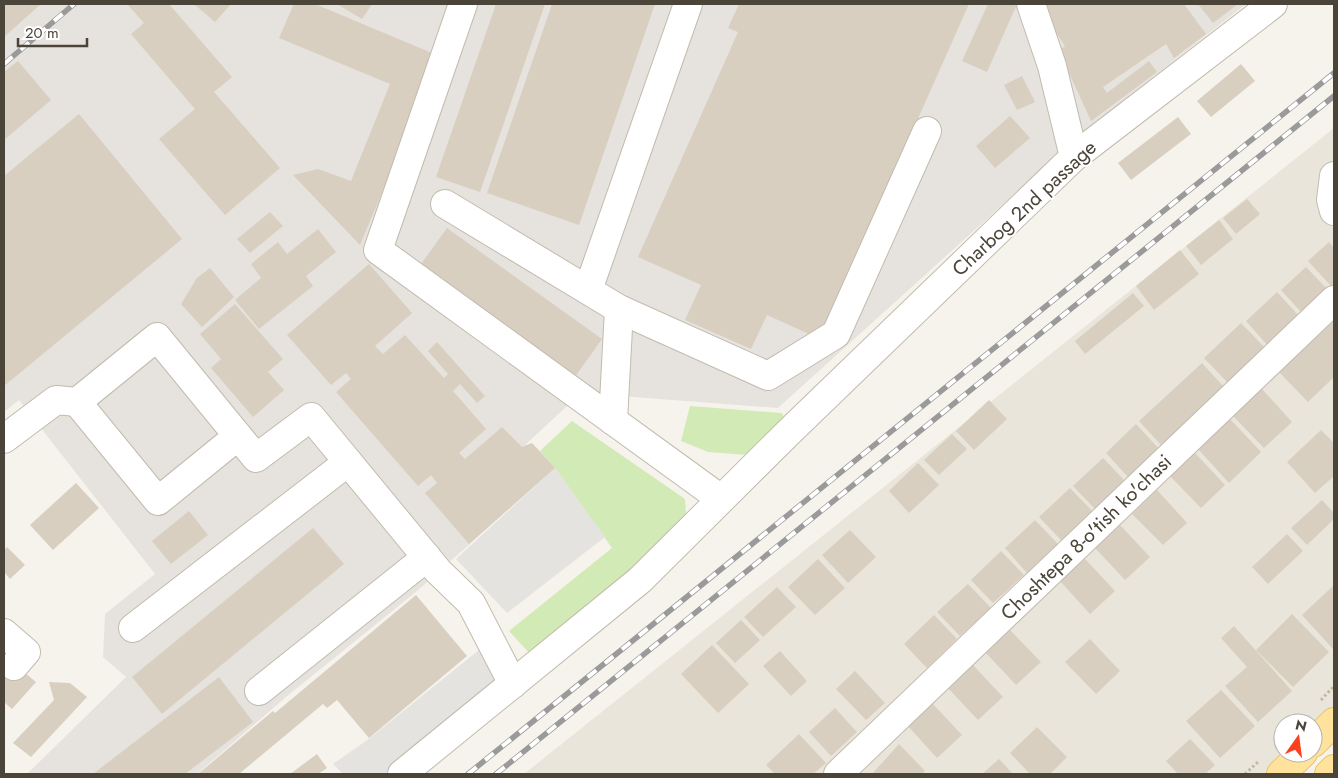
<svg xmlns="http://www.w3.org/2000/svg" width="1338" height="778" viewBox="0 0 1338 778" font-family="Jost,sans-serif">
<rect width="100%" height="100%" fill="#f6f3ec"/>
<path fill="#eae5da" d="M1334 128V710L1313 732V723H1283V753H1292L1270 774H524Z"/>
<path fill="#e6e2dd" d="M4 4H1246L1083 132 778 408 581 393 524 446 532 443 555 468 417 591 286 697 197 774H27L126 677 103 657 105 614 155 574 19 400 4 412Z"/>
<g fill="#d2eab5">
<path d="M690 406 782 413 787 425 748 455 708 452 681 441Z"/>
<path d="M572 421 685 499 686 513 680 530 533 657 509 631 612 548 555 468 540 451Z"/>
</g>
<g fill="#e5e3e0">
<path d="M555 468 605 537 507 613 456 559Z"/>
<path d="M479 650 500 684 386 774H343L333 764 370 738Z"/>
</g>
<g fill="#d8cfc1">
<path d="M4 4H41L4 37Z"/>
<path d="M127 4H169L232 77 214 92 280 168 225 215 159 139 195 109 131 34 144 23Z"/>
<path d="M194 4H231L215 22Z"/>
<path d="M294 4H315L439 56 360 245 293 175 318 169 351 181 390 84 279 38Z"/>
<path d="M337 4H372L362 19Z"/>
<path d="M496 4H545L480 192 436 177Z"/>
<path d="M552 4H655L579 225 487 193Z"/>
<path d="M739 4H969L820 339 767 315 751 349 685 320 701 285 638 257 738 32 728 28Z"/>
<path d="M988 4H1017L987 72 962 61Z"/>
<path d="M1043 4H1184L1206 34 1174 58 1166 44 1103 87 1107 93 1149 61 1157 72 1091 121 1059 51 1065 46 1049 22Z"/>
<path d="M1198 4H1238L1213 23Z"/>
<path d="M18 61 51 100 4 140V72Z"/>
<path d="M1241 64 1255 81 1211 117 1197 101Z"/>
<path d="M1022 76 1035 102 1017 110 1004 85Z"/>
<path d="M79 114 182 239 4 386V176Z"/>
<path d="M1010 116 1030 138 995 168 976 146Z"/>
<path d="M1178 117 1191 134 1131 180 1118 163Z"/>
<path d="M1247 199 1260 214 1236 234 1223 218Z"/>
<path d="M270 212 283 226 250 253 237 239Z"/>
<path d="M1219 220 1233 239 1201 265 1186 246Z"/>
<path d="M447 228 602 339 572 381 416 271Z"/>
<path d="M318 229 336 252 306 276 313 286 259 329 235 300 261 278 251 264 278 242 287 254Z"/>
<path d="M1329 242 1334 248V284L1332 287 1308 261Z"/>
<path d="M1180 250 1199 274 1154 310 1136 286Z"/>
<path d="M369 264 412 313 375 346 383 354 405 335 444 378 448 374 428 351 437 342 485 396 477 403 460 384 453 391 486 429 459 453 465 459 502 427 522 447 532 443 555 468 469 544 425 493 437 483 431 475 418 486 336 392 351 379 346 373 331 385 287 335Z"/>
<path d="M1306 267 1328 290 1303 314 1281 290Z"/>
<path d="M210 268 234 297 202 327 181 304 197 278Z"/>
<path d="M1277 292 1300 317 1268 346 1246 321Z"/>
<path d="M1133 293 1144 306 1085 354 1075 341Z"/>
<path d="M235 304 283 359 268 372 284 390 253 417 211 368 221 359 200 334Z"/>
<path d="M1334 321V377L1308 402 1279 372Z"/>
<path d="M1241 323 1265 348 1228 383 1204 358Z"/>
<path d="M1202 363 1224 387 1161 445 1139 421Z"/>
<path d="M1262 389 1292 422 1264 448 1233 416Z"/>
<path d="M989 400 1007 419 974 450 956 431Z"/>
<path d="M1230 419 1261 452 1229 483 1198 449Z"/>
<path d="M1136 424 1159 449 1128 477 1106 453Z"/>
<path d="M1321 430 1334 443V476L1315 493 1287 462Z"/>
<path d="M952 434 967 449 939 475 924 460Z"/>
<path d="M1195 453 1225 485 1201 508 1170 476Z"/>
<path d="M1103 458 1126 482 1096 510 1073 486Z"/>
<path d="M918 463 939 485 909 513 889 491Z"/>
<path d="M76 483 99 508 53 550 30 525Z"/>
<path d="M1070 488 1093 512 1062 541 1039 517Z"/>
<path d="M1157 490 1187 523 1163 545 1132 514Z"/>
<path d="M1322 500 1334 513V519L1307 545 1291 528Z"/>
<path d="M189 511 208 535 171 564 152 541Z"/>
<path d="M1035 520 1058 544 1027 573 1005 548Z"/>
<path d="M1120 525 1150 557 1125 580 1095 548Z"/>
<path d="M313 528 344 564 162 714 132 677Z"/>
<path d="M850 530 876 557 848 583 822 555Z"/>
<path d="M1287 534 1303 551 1268 584 1252 567Z"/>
<path d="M7 547 25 565 10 579 4 572V550Z"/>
<path d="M1001 551 1024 575 993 603 971 580Z"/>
<path d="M818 559 845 588 815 615 788 587Z"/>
<path d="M1085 559 1115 591 1090 614 1060 581Z"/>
<path d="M968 584 991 608 960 636 937 612Z"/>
<path d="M1334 585V647L1333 649 1302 615Z"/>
<path d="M777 587 796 607 763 637 744 617Z"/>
<path d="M416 595 467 656 369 738 337 700 327 708 323 704 239 774H198L273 711 275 713Z"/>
<path d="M1292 614 1329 652 1293 687 1256 650Z"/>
<path d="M934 615 957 639 927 668 904 644Z"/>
<path d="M741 620 760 640 735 663 716 643Z"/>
<path d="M1234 626 1292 691 1258 722 1225 686 1247 667 1221 638Z"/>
<path d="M1010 630 1041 662 1016 685 985 652Z"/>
<path d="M1090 639 1120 671 1096 694 1065 662Z"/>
<path d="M712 645 749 684 718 713 681 674Z"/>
<path d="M780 651 807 681 791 696 763 666Z"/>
<path d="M4 656 36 682 12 709 4 702Z"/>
<path d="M973 665 1003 697 978 720 948 688Z"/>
<path d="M855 671 885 703 866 720 836 689Z"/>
<path d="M219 677 253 722 185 774H93Z"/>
<path d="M49 682 70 683 87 697 31 757 13 743 54 700Z"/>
<path d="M1221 690 1255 726 1220 758 1186 721Z"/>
<path d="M931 702 962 735 937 758 907 725Z"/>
<path d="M835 708 857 732 831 756 809 732Z"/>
<path d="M1037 727 1067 757 1050 774H1030L1010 753Z"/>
<path d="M799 734 826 763 813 774H775L766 765Z"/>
<path d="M1190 739 1215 765 1205 774H1178L1166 761Z"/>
<path d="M899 744 925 771 921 774H872Z"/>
<path d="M317 754 327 768 318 774H290Z"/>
<path d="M999 759 1013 774H982Z"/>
</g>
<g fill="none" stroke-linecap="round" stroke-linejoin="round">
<defs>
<g id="minor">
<path d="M463 4 378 250 721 499"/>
<path d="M1031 4 1052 66 1074 157"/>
<path d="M1334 176 1331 200 1334 211"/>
<path d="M445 204 619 309 768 376 836 334 927 131"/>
<path d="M588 290 688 4"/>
<path d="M157 337 238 436 158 501 77 402Z"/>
<path d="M613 421 619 309"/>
<path d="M238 436 256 458 311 417 438 571 471 603 513 684"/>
<path d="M4 439 56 400 77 402"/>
<path d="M133 628 348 462"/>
<path d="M4 633 26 652 14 666"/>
<path d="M259 691 427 557"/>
<path d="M402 774 640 580 790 431 1074 157 1273 4"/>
<path d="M838 774 1334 300"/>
</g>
<g id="major">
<path d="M1313 743 1334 722"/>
<path d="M1281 774 1303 753"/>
<path d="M1329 774 1334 769"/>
</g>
</defs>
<use href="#minor" stroke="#c2bbae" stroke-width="30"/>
<use href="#major" stroke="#e6c16a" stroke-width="30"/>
<g stroke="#c4b79f" stroke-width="3" stroke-dasharray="2.5 2.5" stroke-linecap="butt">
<path d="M1321 700 1334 686"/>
<path d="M1245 774 1258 762"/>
</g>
<use href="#minor" stroke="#fff" stroke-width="28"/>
<use href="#major" stroke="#ffe39c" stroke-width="28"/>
<defs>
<g id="rail">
<path d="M4 64 74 4"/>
<path d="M468 774 1334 73"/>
<path d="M496 774 1334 96"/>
</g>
</defs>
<use href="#rail" stroke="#9a9a9a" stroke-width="5.5"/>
<use href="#rail" stroke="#fff" stroke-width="4" stroke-dasharray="11" stroke-linecap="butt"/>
</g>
<g text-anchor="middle" stroke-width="4" stroke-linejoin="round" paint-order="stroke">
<g font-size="20" fill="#4b4439" stroke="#fff">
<text transform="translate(1024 208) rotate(-43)" y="7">Charbog 2nd passage</text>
<text transform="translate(1086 537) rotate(-44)" y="7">Choshtepa 8-o'tish ko'chasi</text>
</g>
</g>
<rect width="1338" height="778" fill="none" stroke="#4b4439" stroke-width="10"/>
<g transform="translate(1298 738) rotate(14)"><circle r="24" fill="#ffffff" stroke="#b7b4b0"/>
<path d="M0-4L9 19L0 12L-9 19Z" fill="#fc3f1d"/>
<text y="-8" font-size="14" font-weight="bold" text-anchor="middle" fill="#4b4439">N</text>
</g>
<path d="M18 38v8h69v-8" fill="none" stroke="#4b4439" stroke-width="2.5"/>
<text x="25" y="38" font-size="15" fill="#4b4439" stroke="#ffffff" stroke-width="4" paint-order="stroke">20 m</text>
</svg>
